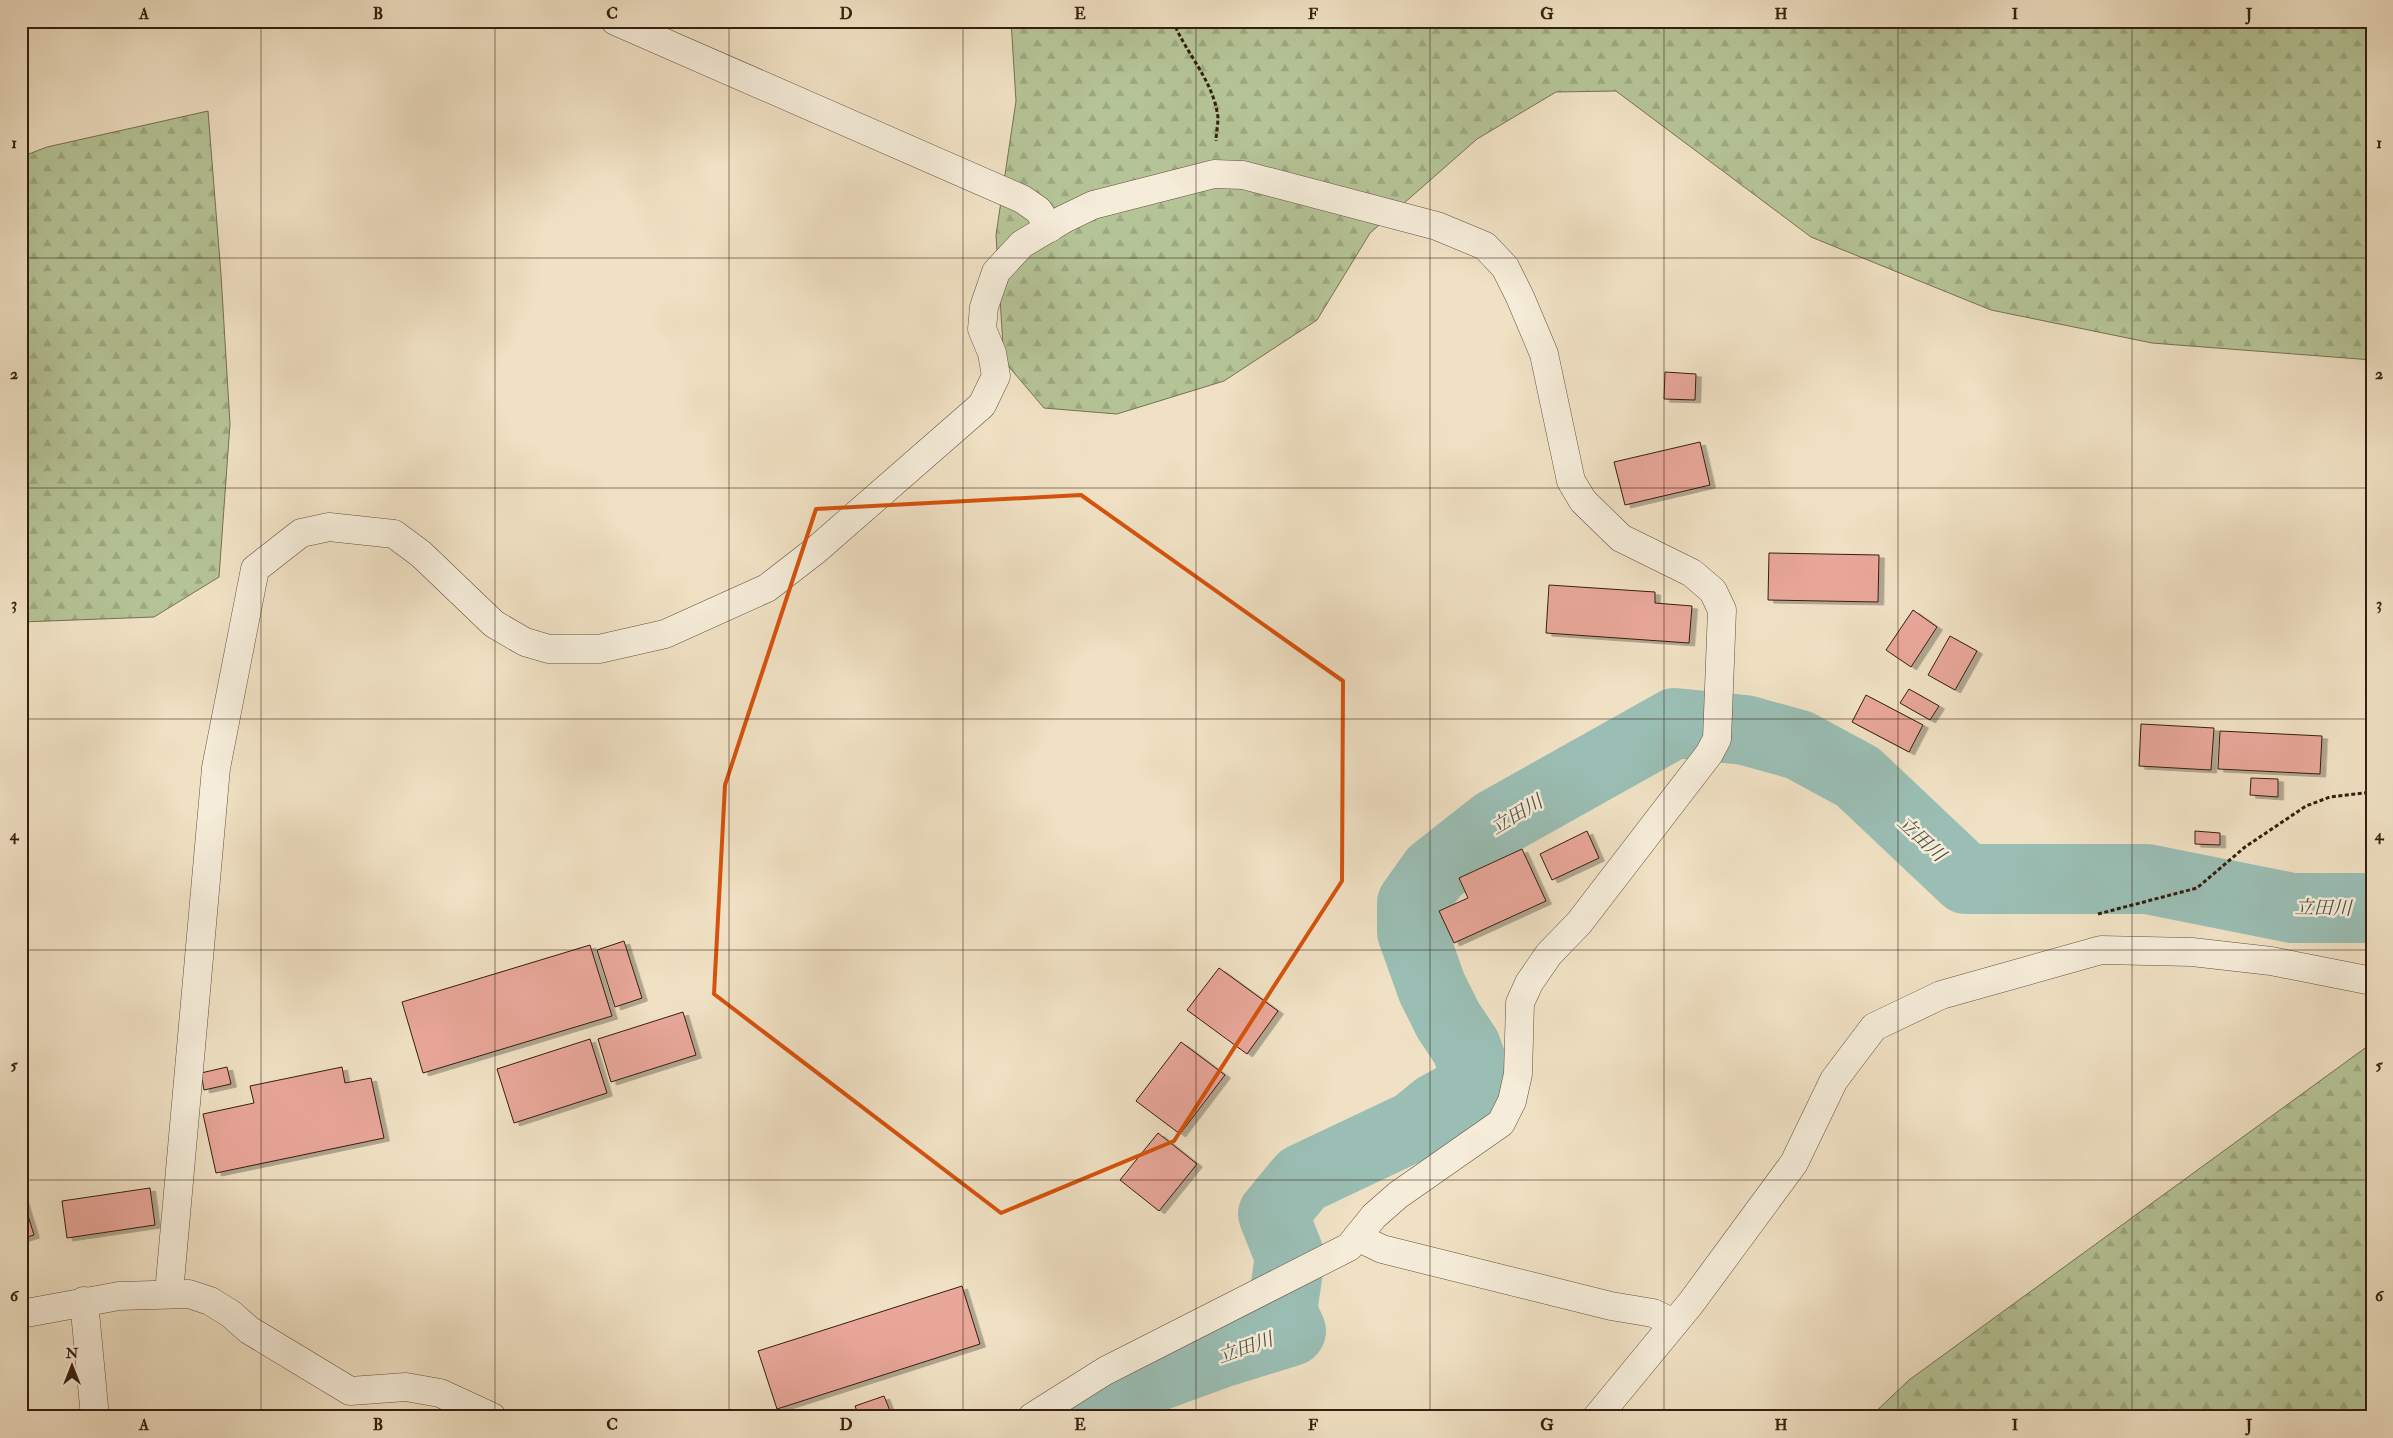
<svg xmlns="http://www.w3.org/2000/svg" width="2393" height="1438" viewBox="0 0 2393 1438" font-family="'IM FELL Double Pica','Noto Serif JP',serif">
<defs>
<pattern id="forest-firs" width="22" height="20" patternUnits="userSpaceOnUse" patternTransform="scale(1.25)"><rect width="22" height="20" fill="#b5c497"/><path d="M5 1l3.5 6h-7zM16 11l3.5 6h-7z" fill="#9ca881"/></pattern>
<filter id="shadow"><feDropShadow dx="5.5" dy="3" stdDeviation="0" flood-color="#0004"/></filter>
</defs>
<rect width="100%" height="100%" fill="#f0e1c4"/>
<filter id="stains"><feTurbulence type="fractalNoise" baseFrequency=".004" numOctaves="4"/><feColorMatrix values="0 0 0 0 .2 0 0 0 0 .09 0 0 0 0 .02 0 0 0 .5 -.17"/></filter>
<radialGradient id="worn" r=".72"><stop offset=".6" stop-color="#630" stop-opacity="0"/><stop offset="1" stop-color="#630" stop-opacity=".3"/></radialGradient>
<g fill="url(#forest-firs)" stroke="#757152">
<path d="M1011 21H2372V360L2152 343 1991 310 1811 237 1616 91 1556 92 1477 139 1370 233 1317 320 1224 381 1117 414 1044 408 1004 361 996 235 1016 101Z"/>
<path d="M208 111 221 275 230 424 219 577 154 617 21 622V157L47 147Z"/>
<path d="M2372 1043V1417H1870L1909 1380Z"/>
</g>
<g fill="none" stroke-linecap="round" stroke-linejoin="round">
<path stroke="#9abeb4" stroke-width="70" d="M1076 1417 1146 1380 1220 1353 1291 1331 1282 1311 1290 1257 1273 1214 1302 1179 1414 1126 1436 1108 1471 1089 1478 1080 1466 1047 1448 1020 1432 988 1412 932V903L1434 872 1495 824 1675 723 1745 730 1799 745 1858 777 1966 879H2147L2292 908H2372"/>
</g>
<g fill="#e9a79a" stroke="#351e0e" filter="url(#shadow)">
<path d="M1665 372 1696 374 1695 400 1664 399Z"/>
<path d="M1700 442 1710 485 1625 505 1614 462Z"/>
<path d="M1769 553 1879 555 1878 602 1768 600Z"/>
<path d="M1549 585 1655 592V603L1692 606 1689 643 1546 633Z"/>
<path d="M1913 610 1937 627 1911 667 1886 650Z"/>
<path d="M1950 636 1977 651 1955 690 1928 675Z"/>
<path d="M1909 689 1939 706 1930 720 1900 703Z"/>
<path d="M1866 695 1923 725 1909 752 1852 722Z"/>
<path d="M2141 724 2214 728 2211 770 2139 766Z"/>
<path d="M2220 731 2322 736 2320 774 2218 769Z"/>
<path d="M2251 778 2278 779V797L2250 795Z"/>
<path d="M1587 831 1599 858 1552 880 1540 854Z"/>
<path d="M2195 831 2220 833V845L2195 844Z"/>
<path d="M1522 849 1546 901 1454 943 1439 911 1468 898 1459 878Z"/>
<path d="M624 941 642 998 615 1007 597 950Z"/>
<path d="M590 945 612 1016 423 1073 402 1002Z"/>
<path d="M1219 968 1278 1011 1247 1054 1187 1010Z"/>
<path d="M683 1012 696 1055 611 1082 598 1039Z"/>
<path d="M590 1039 607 1093 514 1123 497 1069Z"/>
<path d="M1181 1042 1225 1075 1180 1134 1136 1101Z"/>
<path d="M227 1067 231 1084 204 1090 201 1073Z"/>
<path d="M342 1067 345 1083 371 1078 384 1138 216 1173 203 1114 254 1103 250 1086Z"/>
<path d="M1158 1133 1197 1164 1159 1211 1120 1180Z"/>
<path d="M150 1188 155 1225 67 1238 62 1201Z"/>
<path d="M21 1193 34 1235 21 1239Z"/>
<path d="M962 1286 980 1344 777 1409 758 1351Z"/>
<path d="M884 1396 892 1416 859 1417 855 1406Z"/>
</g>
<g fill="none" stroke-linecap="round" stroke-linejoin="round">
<defs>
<g id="street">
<path d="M615 21 1022 199 1038 210 1050 228"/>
<path d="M1357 1237 1382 1249 1611 1306 1653 1313 1674 1323"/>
<path d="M169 1293 216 768 255 569 301 533 329 527 394 534 421 554 494 624 525 642 549 649H599L665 634 767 588 816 550 982 405 996 376 992 353 982 329 984 307 996 272 1022 244 1064 219 1093 205 1214 174 1243 175 1437 226 1485 246 1505 267 1520 297 1544 354 1571 481 1583 501 1621 538 1692 573 1713 591 1722 610 1717 739 1709 754 1579 923 1549 954 1529 983 1520 1003 1518 1074 1512 1101 1501 1123 1398 1195 1374 1216 1349 1247 1105 1371 1032 1417"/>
<path d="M84 1301 95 1417"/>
<path d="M21 1314 119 1296 189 1294 210 1301 231 1314 249 1330 350 1391 406 1387 440 1393 492 1417"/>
<path d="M1597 1417 1691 1303 1794 1163 1834 1080 1874 1027 1941 995 2101 950 2192 952 2271 961 2372 981"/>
</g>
</defs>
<use href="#street" stroke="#644f3c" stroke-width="29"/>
<g stroke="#351e0e" stroke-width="3" stroke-dasharray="4 2.5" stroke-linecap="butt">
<path d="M1173 21C1186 54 1214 81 1218 118 1218 125 1216 134 1216 141"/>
<path d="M2098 914 2197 888 2245 847 2306 806 2330 797 2372 792"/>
</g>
<use href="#street" stroke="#f5ecd9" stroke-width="28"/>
</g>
<path fill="none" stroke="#d6530c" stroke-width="4" stroke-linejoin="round" d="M1081 495 1343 681 1342 881 1174 1141 1001 1213 714 994 725 785 816 509Z"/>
<path fill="none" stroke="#351e0e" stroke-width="1" stroke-opacity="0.55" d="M261 21V1417M495 21V1417M729 21V1417M963 21V1417M1196 21V1417M1430 21V1417M1664 21V1417M1898 21V1417M2132 21V1417M21 258H2372M21 488H2372M21 719H2372M21 950H2372M21 1180H2372"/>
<g text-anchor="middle" stroke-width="5" stroke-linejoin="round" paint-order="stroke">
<g font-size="19" font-style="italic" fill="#534e40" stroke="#f5ecd9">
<text transform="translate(1516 814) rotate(-31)" y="7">立田川</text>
<text transform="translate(1922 838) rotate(43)" y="7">立田川</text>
<text transform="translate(2323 907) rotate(1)" y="7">立田川</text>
<text transform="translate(1245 1347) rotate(-19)" y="7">立田川</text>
</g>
</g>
<rect width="2393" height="1438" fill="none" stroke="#f0e1c4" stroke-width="55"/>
<g transform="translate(72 1366)" stroke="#f5ecd9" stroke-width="4" paint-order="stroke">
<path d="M0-4L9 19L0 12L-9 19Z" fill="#351e0e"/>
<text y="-8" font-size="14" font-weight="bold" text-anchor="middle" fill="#351e0e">N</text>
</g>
<rect x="28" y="28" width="2338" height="1382" fill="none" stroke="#351e0e" stroke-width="2"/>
<g font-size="16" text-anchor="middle" font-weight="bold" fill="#351e0e">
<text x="144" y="19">A</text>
<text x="378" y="19">B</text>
<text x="612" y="19">C</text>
<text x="846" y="19">D</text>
<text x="1080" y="19">E</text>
<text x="1313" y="19">F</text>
<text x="1547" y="19">G</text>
<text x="1781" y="19">H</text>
<text x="2015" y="19">I</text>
<text x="2249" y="19">J</text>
<text x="14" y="148">1</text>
<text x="2379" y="148">1</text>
<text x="14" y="379">2</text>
<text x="2379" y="379">2</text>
<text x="14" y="609">3</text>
<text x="2379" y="609">3</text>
<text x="14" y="840">4</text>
<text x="2379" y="840">4</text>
<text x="14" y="1070">5</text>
<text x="2379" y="1070">5</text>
<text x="14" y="1301">6</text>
<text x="2379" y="1301">6</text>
<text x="144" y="1430">A</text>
<text x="378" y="1430">B</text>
<text x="612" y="1430">C</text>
<text x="846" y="1430">D</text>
<text x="1080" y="1430">E</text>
<text x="1313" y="1430">F</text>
<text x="1547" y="1430">G</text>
<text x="1781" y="1430">H</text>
<text x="2015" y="1430">I</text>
<text x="2249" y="1430">J</text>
</g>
<rect width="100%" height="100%" filter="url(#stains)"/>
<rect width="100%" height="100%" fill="url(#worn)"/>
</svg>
